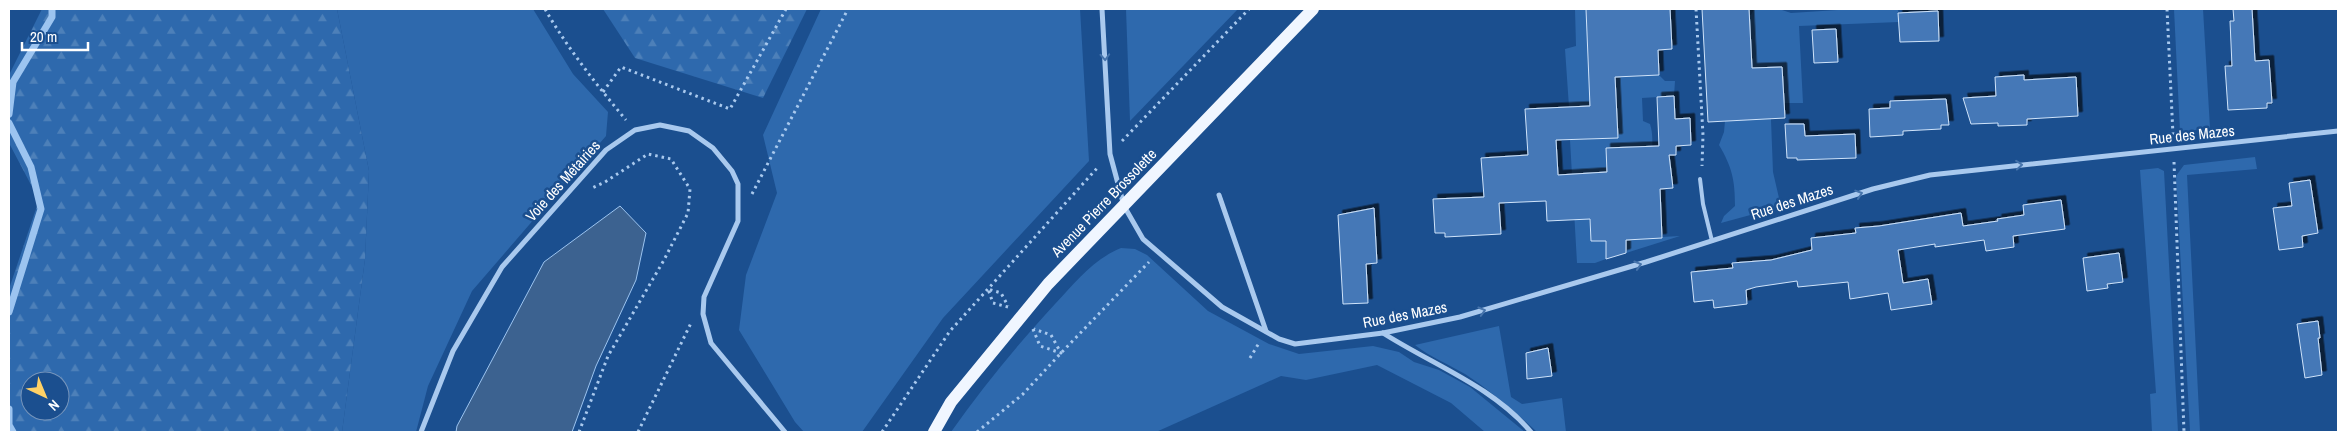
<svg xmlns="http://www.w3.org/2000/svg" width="2347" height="441" viewBox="0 0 2347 441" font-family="'Archivo Narrow',sans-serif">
<defs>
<pattern id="forest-firs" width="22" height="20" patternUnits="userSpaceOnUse" patternTransform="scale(1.25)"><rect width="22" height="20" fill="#2e69ad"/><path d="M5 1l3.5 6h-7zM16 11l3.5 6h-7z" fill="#4d80b9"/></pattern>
<filter id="shadow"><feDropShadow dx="4.5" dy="-4.5" stdDeviation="0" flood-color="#0009"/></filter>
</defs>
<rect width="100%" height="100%" fill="#1b4f8f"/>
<g fill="#2e69ad" fill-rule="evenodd">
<path d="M337 9H533L573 74 608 112 606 136 472 291 428 386 416 432H342L365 259 369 171Z"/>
<path d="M821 9H1080L1089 161 943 318 862 432H804L795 422 739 330 746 275 777 193 763 135Z"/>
<path d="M1126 9H1238L1130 121Z"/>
<path d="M1575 9H1586L1591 106 1569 107 1565 49 1576 46Z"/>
<path d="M1754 9H1779L1791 13 1853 9H1898L1899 22 1799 26 1803 103H1784L1782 67 1769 68 1773 172 1779 198 1776 208 1721 223 1724 216 1735 206C1735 180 1732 167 1719 145L1724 132 1725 121 1755 119 1750 21 1703 23 1702 18 1751 15Z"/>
<path d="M2174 9H2203L2210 128 2180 132Z"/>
<path d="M1659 75 1665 81H1675L1674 96 1642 98 1643 121 1650 124C1657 146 1643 159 1672 166L1673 188 1587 174 1591 241 1680 236 1626 253V242L1606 243V259L1595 263H1577L1570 140 1610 138 1617 115 1615 77ZM1646 146 1647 167 1606 148Z"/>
<path d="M2255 157 2257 169 2187 175 2200 432H2190L2176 176 2184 165Z"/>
<path d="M2158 168 2164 171 2178 432H2152L2150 394 2156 393 2140 170Z"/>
<path d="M1121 248 1135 249 1147 255 1208 311 1269 344 1299 354 1373 346 1399 352 1414 362 1439 370 1470 387 1525 432H1485L1451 403 1377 365 1306 380 1281 376 1156 432H951C983 387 1017 345 1055 304 1076 282 1092 260 1121 248Z"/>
<path d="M1499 326 1511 397 1522 404 1562 398 1566 432H1537C1514 411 1491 391 1465 374 1448 364 1430 357 1415 345Z"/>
</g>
<g fill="url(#forest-firs)" fill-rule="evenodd">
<path d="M42 9H337L369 171 365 259 342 432H9V289L39 200 9 143V75ZM30 381H60V411H30Z"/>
<path d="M603 9H807L763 98 635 58Z"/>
</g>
<path fill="#3c6290" stroke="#9cc4f0" d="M620 206 646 233 636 280 596 366 572 432H456L457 426 544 262Z"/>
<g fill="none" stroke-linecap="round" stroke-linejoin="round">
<g stroke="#9cc4f0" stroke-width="7">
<path d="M9 114 13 82 52 17V9"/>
<path d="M9 123 31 167 41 209 9 312"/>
<path d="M9 409V425L13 432"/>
</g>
</g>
<g fill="#4478b7" stroke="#cfe3fa" filter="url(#shadow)">
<path d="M1586 9H1670L1672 49 1658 50 1659 75 1615 77 1618 138 1556 140 1558 175 1607 172 1606 148 1659 146 1657 97 1674 96 1675 119 1690 118 1691 145 1676 146V155H1669L1673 188 1660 189 1662 238 1626 240V253L1606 259V241H1591L1590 219 1547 221 1546 201 1499 203 1501 234 1445 237V233H1435L1433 199 1484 197 1481 158 1528 155 1525 109 1590 106Z"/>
<path d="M1702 9H1749L1752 68 1782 67 1785 118 1708 122Z"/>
<path d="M2233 9H2252L2255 61 2269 60 2272 103H2267V108L2228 110 2225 66H2232L2230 21H2234Z"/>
<path d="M1938 11 1939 41 1900 42 1898 13Z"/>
<path d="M1836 29 1838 62 1814 63 1812 30Z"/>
<path d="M2024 75V80L2076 77 2078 116 2027 119V125L1998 126V123L1971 124 1963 98 1996 96 1995 77Z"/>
<path d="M1946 99 1949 125H1941V129L1903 131V135L1870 137 1869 109 1890 108V101Z"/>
<path d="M1785 124H1804L1805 136 1855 134 1856 158 1797 160V158H1787Z"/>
<path d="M2310 180 2318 233 2302 236 2303 247 2279 250 2273 208 2292 206 2289 183Z"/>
<path d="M2061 200 2065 229 2013 236 2014 247 1986 251 1984 240 1935 247V244L1898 250 1903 283 1928 279 1932 304 1891 310 1888 293 1850 299 1848 282 1798 287 1797 281 1756 287 1746 290 1747 304 1714 308 1713 300 1694 302 1691 272 1733 268 1732 263 1771 260 1812 250 1811 238 1856 233 1855 228 1879 226 1961 213 1963 226 1998 221 1997 219 2024 215 2023 205Z"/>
<path d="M1374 208 1377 263 1366 264 1368 303 1343 304 1338 215Z"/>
<path d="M2119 253 2123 282 2107 284 2108 288 2087 291 2083 258Z"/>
<path d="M2318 321 2320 338H2318L2322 375 2305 378 2297 324Z"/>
<path d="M1548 348 1552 376 1527 379 1526 353Z"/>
</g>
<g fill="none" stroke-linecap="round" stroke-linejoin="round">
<g stroke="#a9c9ee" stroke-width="3" stroke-dasharray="2.5 4" stroke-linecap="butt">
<path d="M545 9C568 49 596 84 626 120"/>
<path d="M1696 9 1703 135 1702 166"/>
<path d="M2167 9 2173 135"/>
<path d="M603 92 621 67 730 109 786 9"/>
<path d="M1122 141 1249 9"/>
<path d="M2174 162 2184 432"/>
<path d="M752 194 848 9"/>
<path d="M1008 307 993 303 988 289 1001 293 1008 306"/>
<path d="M1033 329 1040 346 1061 353 1051 335 1034 329"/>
<path d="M1250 358 1259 343"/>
<path d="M579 432 608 356 664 260 688 213 690 189 671 159 648 154 605 182 592 188"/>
<path d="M638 432 691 323"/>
<path d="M882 432 950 331 1099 166"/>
<path d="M977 432 1023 394 1061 353 1149 262"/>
</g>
<path stroke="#a9c9ee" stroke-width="4" d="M1700 179 1703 204 1712 241"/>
<g stroke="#a9c9ee" stroke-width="5">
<path d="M1102 9 1110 154 1124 206 1143 239 1222 307 1279 339 1295 344 1383 333 1460 317 1646 262 1873 189 1930 175 2338 131"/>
<path d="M1219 195 1266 331"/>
<path d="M1383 333C1433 365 1492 386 1531 432"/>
<path d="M421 432 453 351 502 267 606 150 635 130 660 125 689 131 713 148 732 171 738 184V221L704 297 703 314 711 343 785 432"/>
</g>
<path stroke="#f0f6ff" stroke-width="12" d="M934 432 951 402 1048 284 1313 9"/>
</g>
<defs><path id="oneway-chevron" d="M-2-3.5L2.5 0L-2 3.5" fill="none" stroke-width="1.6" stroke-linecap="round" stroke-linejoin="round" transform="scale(1.25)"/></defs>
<g stroke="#4674ac">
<use href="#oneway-chevron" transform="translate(1105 57) rotate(87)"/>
<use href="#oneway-chevron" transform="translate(2019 165) rotate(-5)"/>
<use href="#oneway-chevron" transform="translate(1859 194) rotate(-18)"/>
<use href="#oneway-chevron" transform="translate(1638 265) rotate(-17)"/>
<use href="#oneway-chevron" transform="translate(1482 311) rotate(-16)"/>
</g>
<g text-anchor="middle" stroke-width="5" stroke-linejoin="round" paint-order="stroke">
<g font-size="15" fill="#fff" stroke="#1b4f8f">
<text transform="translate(2192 135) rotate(-6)" y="5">Rue des Mazes</text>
<text transform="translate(563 181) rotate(-48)" y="5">Voie des Métairies</text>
<text transform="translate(1792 202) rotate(-18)" y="5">Rue des Mazes</text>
<text transform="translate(1104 203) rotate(-46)" y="5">Avenue Pierre Brossolette</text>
<text transform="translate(1405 315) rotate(-11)" y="5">Rue des Mazes</text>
</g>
</g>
<rect width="2347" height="441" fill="none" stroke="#ffffff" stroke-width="20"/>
<g transform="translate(45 396) rotate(136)"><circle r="24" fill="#1b4f8f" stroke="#7695bc"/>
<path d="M0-4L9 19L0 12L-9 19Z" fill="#ffd166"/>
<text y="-8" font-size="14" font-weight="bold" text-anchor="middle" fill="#ffffff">N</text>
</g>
<path d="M22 42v8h66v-8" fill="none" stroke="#ffffff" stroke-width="2.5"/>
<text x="30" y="42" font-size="15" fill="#ffffff" stroke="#1b4f8f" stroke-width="4" paint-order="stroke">20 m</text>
</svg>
